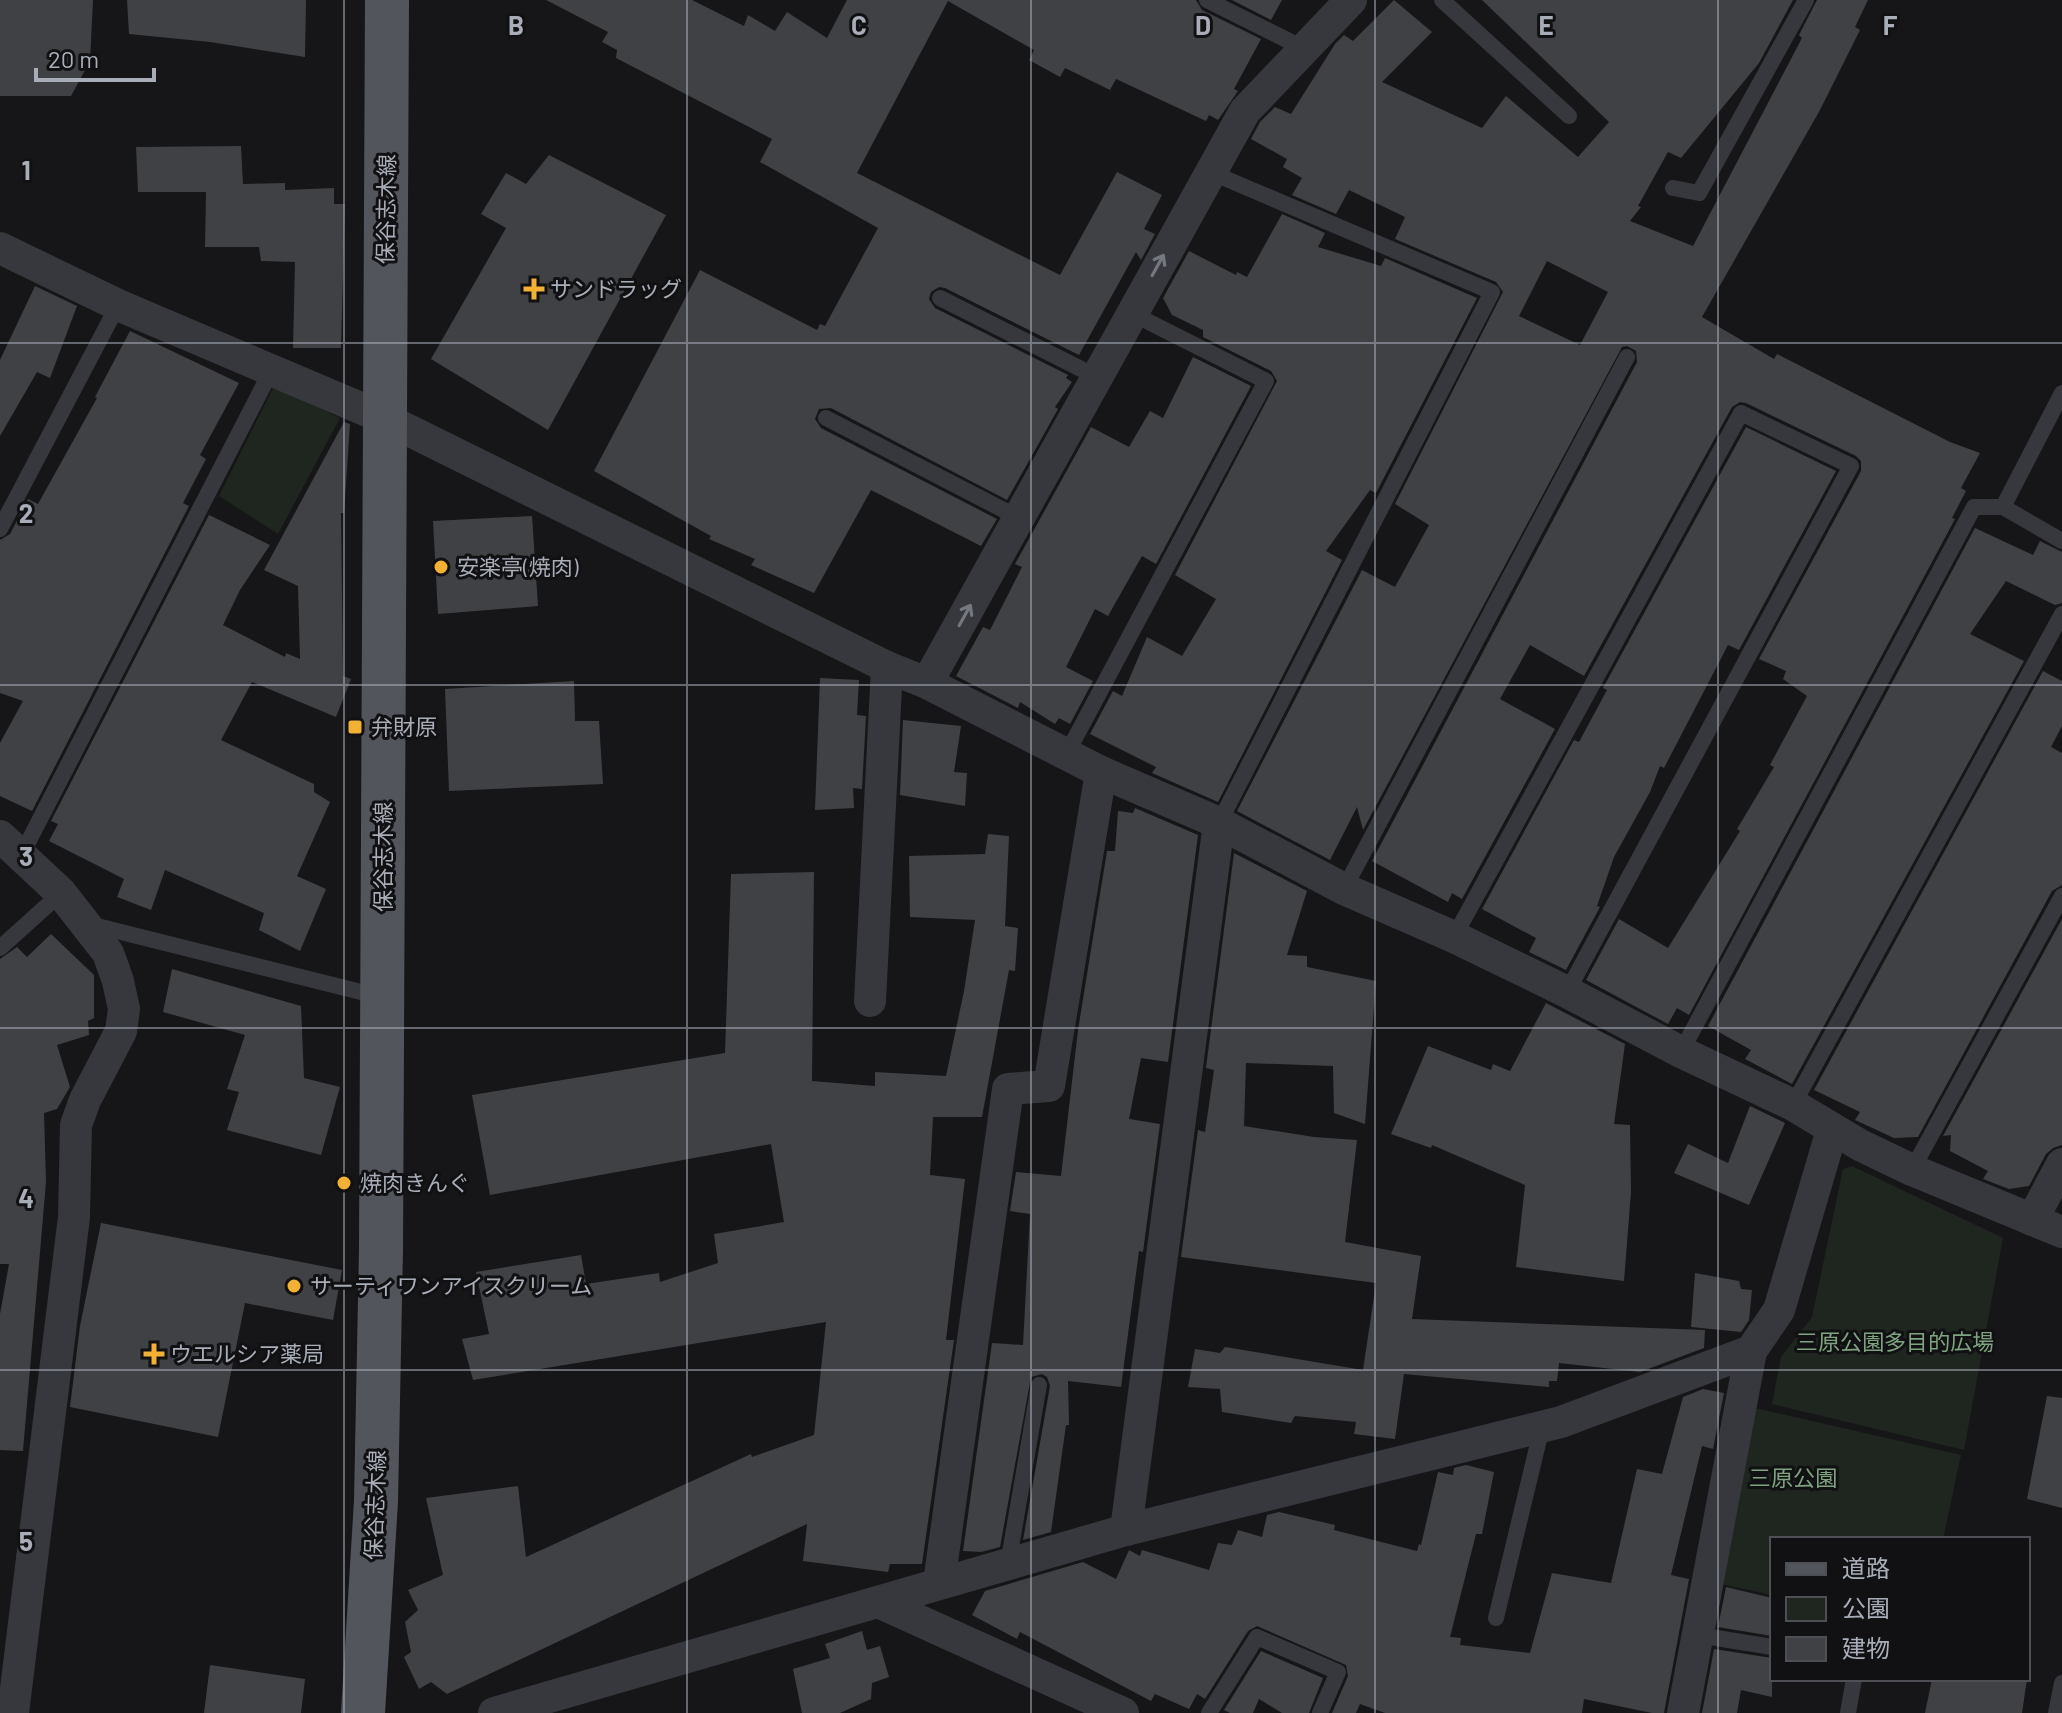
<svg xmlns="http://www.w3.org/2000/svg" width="2062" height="1713" viewBox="0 0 2062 1713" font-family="Barlow,'Noto Sans JP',sans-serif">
<rect width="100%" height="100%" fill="#161618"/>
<g fill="#1e261f">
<path d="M274 386 340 418 278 534 219 496Z"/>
<path d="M1852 1166 2003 1238 1964 1450 1772 1404 1781 1357 1812 1317 1843 1169Z"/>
<path d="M1742 1405 1961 1455 1943 1539H1772V1595L1707 1581Z"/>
</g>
<g fill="#404145" fill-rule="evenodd">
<path d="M0 0H93L90 61 71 96H0Z"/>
<path d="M127 0H306L305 57 210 42 129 34Z"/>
<path d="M546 0H692L744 26 748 15 775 31 787 12 827 38 847 0H1196L1202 10 1261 39 1234 89 1238 91 1218 120 1209 115 1206 121 1116 79 1110 90 1065 68 1060 77 1029 60 1034 50 948 1 857 173 1060 275 1117 172 1162 195 1144 229 1155 234 1141 260 1136 252 1079 355 945 288 939 287 931 292 929 299 935 308 1068 375 1066 378 1072 382 1055 407 1058 409 1007 500 831 408 819 409 815 419 821 428 997 519 981 546 871 490 814 593 751 565 755 559 709 539 711 536 594 471 700 270 817 330 820 324 825 326 878 228 760 162 772 139 616 58 617 50 602 42 608 32Z"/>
<path d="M1232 0H1282L1271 20Z"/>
<path d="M1394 0 1432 32 1382 82 1482 128 1506 96 1578 157 1609 122 1482 0H1793L1759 63 1681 158 1668 152 1638 206 1641 207 1630 221 1693 246 1802 38 1799 35 1817 0H1868L1855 27 1860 30 1820 110 1702 317 1774 359 1777 354 1950 442 1980 453 1961 488 1966 491 1952 518 1955 519 1689 1015 1677 1008 1668 1024 1586 980 1619 919 1668 948 1740 831 1737 829 1774 767 1770 765 1807 696 1783 679 1786 671 1759 659 1861 471V461L1856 456 1746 403 1740 402 1732 407 1584 676 1530 645 1500 699 1555 729 1462 899 1452 893 1448 902 1372 861 1637 362 1636 351 1627 346 1622 347 1363 830 1357 807 1330 860 1237 811 1362 570 1395 587 1429 525 1395 504 1503 292 1496 282 1395 239 1405 217 1349 190 1336 214 1292 195 1302 178 1283 167 1287 159 1251 139 1260 122 1275 107 1291 114 1335 44 1344 35 1353 41ZM1547 261 1608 292 1580 345 1519 316Z"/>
<path d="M241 146 243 184 285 183V190L334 188V204H345L341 348H293L295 262 261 261 259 247H205L206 192H138L136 147Z"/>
<path d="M549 155 666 215 548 430 431 359 506 228 481 214 506 173 526 184Z"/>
<path d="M1282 214 1325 233 1318 247 1381 266 1385 258 1477 298 1376 493 1370 490 1326 551 1342 560 1218 802 1152 773 1156 767 1090 734 1113 691 1122 696 1147 637 1182 656 1216 599 1175 575 1277 381 1271 371 1203 337V330L1172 315 1163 298 1189 251 1236 275 1237 272 1247 277Z"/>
<path d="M35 286 77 306 50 378 37 372 0 436V360Z"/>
<path d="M130 331 239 383 200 455 206 459 183 503 189 506 32 811 0 796V743L23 701 0 693V540L10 534 28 499 38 504 97 398 95 397Z"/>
<path d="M1193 357 1251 386 1156 564 1142 556 1108 616 1095 609 1066 667 1093 681 1070 724 1059 718 1055 724 1020 702 1018 708 956 676 983 627 990 630 1022 567 1015 564 1091 427 1129 447 1150 411 1163 418Z"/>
<path d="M344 422 350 424 344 513H341L343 676 351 679 336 717 252 682 221 740 314 784V792L330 802 297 876 326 889 300 951 259 930 264 913 165 870 151 910 117 897 124 879 49 841 58 824 51 821 209 515 270 545 240 590 223 625 285 657 286 653 300 659 298 586 264 570Z"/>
<path d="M1746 427 1836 471 1739 650 1728 645 1664 768 1660 766 1650 792 1614 857 1597 906 1600 907 1566 970 1529 952 1536 938 1482 909 1574 740 1579 742 1607 690 1603 688Z"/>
<path d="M532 516 538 606 438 614 433 521Z"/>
<path d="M1975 528 2033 555 2040 541 2062 552V603L2055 605 2006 581 1970 634 2024 661 1792 1084 1745 1059 1751 1050 1708 1026Z"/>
<path d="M2043 671 2062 681V726L2051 747 2062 753V885L2052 891 1918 1137 1894 1138 1855 1120 1860 1112 1814 1090Z"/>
<path d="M820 678 859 680 857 715 866 716 862 789 853 788 854 808 815 810Z"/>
<path d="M574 681 575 721H599L603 784 449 791 445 689Z"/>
<path d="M903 720 961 726 954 772 967 773 965 806 900 795Z"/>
<path d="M1135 808 1198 835 1168 1062 1141 1058 1129 1119 1160 1124 1143 1252 1139 1251 1121 1387 1068 1381 1069 1425H1066L1051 1532 1023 1540 1050 1386 1047 1377 1042 1374 1031 1377 1000 1547 981 1552 963 1551 992 1343 1023 1345 1030 1214 1010 1211 1016 1172 1061 1176 1078 1030 1107 851H1115L1118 811 1133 813Z"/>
<path d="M988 834 1009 836 1005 926 1018 928 1015 971 1009 970 982 1117H933L930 1175 965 1179 946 1340H954L922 1564H890L888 1572 803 1561 807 1524 447 1694 431 1682 419 1689 404 1657 411 1652 405 1622 418 1610 408 1590 443 1575 426 1498 518 1486 526 1557 751 1454 752 1457 814 1435 826 1322 473 1380 462 1339 489 1334 476 1272 581 1255 586 1284 659 1273 660 1282 718 1263 714 1234 784 1222 771 1144 490 1195 472 1095 725 1053 731 874 814 872 812 1081 875 1086V1072L946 1076 964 991 975 920 910 917 909 856 985 854Z"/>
<path d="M1234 853 1307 891 1287 955 1307 956V967L1376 981 1365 1124 1334 1113 1333 1066 1246 1063 1244 1126 1314 1137 1357 1140 1345 1242 1421 1256 1412 1319 1705 1330 1704 1348 1640 1372 1559 1363 1557 1381H1549V1387L1404 1374 1395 1439 1354 1434 1356 1422 1295 1416 1291 1423 1222 1412 1220 1389 1188 1387 1195 1349 1220 1353 1225 1347 1363 1370 1376 1283 1181 1257 1198 1130 1205 1132 1214 1070 1206 1068Z"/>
<path d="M2062 919V1145L2053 1148 2046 1154 2029 1186 2009 1189 1983 1179 1988 1171 1950 1151 1951 1135 1943 1136Z"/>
<path d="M51 934 94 975V1018L88 1021 89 1035 57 1045 70 1087 57 1109 44 1113 46 1182 23 1451 0 1450V1314L9 1264H0V959L17 947 27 957Z"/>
<path d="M172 969 301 1006 304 1078 340 1087 321 1155 227 1130 239 1092 227 1089 245 1035 163 1012Z"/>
<path d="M1546 1003 1625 1044 1614 1124 1630 1125 1631 1192 1624 1281 1516 1267 1525 1185 1432 1145 1431 1148 1391 1134 1428 1046 1491 1070 1493 1064 1510 1071Z"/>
<path d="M1750 1106 1785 1123 1749 1205 1674 1173 1688 1144 1728 1163Z"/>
<path d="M101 1223 342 1270 333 1320 245 1303 218 1437 70 1407 80 1326Z"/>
<path d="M1695 1273 1739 1281 1741 1289 1752 1290 1749 1320 1741 1332 1691 1327Z"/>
<path d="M1703 1389 1724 1393 1713 1449 1702 1446 1671 1575 1689 1579 1664 1713H1652L1584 1699 1582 1713H1385L1360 1704 1356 1713H1332L1348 1676 1346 1665 1257 1626 1248 1631 1205 1699 1197 1694 1189 1709 1155 1694 1151 1701 1020 1632 1017 1639 972 1615 985 1591 1083 1562 1116 1579 1129 1550 1140 1556 1142 1550 1209 1570 1218 1543 1232 1545 1238 1530 1262 1537 1267 1515 1279 1512 1335 1525 1334 1530 1417 1551 1419 1544 1421 1545 1438 1472 1453 1475 1454 1468 1466 1465 1494 1472 1482 1534H1476L1450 1637 1461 1638 1460 1645 1530 1653 1552 1573 1611 1583 1637 1469 1662 1474 1683 1397Z"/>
<path d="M2047 1396 2062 1398V1508L2027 1499Z"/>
<path d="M1726 1587 1772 1598V1636L1718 1627Z"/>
<path d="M862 1631 867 1650 880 1646 889 1677 872 1683 871 1699 840 1713H802L793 1669 830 1658 825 1644Z"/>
<path d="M1714 1649 1772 1658V1697L1741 1690 1737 1713H1702Z"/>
<path d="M1261 1651 1323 1678 1309 1713H1282L1259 1699 1253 1713H1230L1224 1710Z"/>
<path d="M210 1665 305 1679 301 1713H204Z"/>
<path d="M1932 1679H2027L2022 1713H1925Z"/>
</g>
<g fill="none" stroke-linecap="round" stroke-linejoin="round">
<g stroke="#37383d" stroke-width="16">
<path d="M1207 0 1303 48"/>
<path d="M1442 0 1569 116"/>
<path d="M1210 172 1492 292 1219 823"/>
<path d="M1673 188 1699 193 1806 0"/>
<path d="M940 298 1097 377"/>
<path d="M826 418 1019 518"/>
<path d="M2003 507 2062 393"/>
<path d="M0 529 118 305"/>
<path d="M1066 755 1266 381 1131 313"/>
<path d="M22 854 271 371"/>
<path d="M1344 889 1627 357"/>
<path d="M89 924 381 997"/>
<path d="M1454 937 1741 413 1851 466 1567 992"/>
<path d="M0 948 61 893"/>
<path d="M1681 1052 1974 507H2003L2062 541"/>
<path d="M1793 1105 2062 614"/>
<path d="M1912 1170 2062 896"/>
<path d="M1008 1564 1039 1385"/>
<path d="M1496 1618 1542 1427"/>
<path d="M1698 1635 1772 1647"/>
<path d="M1209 1713 1257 1637 1338 1672 1320 1713"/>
<path d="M1848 1713 1854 1679"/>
<path d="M2056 1713 2062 1683"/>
</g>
<g stroke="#37383d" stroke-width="32">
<path d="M0 248 118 305 384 418 887 667 927 683 1101 772 1219 823 1344 889 1454 937 1567 992 1681 1052 1793 1105 1860 1145 1912 1170 2062 1232"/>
<path d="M927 683 1245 111 1351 0"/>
<path d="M0 836 61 893 108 953 118 981 124 1009 121 1031 85 1100 76 1125 74 1217 13 1713"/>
<path d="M870 1001 887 667"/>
<path d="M2032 1220 2062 1164"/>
<path d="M1126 1530 1219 823"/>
<path d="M939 1583 1008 1089 1049 1086 1101 772"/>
<path d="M878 1602 1123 1713"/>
<path d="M494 1713 1126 1530 1561 1422 1751 1351"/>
<path d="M1683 1713 1751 1351 1779 1310 1832 1130"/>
</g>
<path stroke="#53555c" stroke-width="44" d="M363 1713 376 1501 381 1249 387 0"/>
</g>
<defs><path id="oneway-shaft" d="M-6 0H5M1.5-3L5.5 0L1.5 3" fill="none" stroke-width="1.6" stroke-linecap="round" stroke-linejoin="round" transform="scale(2)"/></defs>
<g stroke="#757881">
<use href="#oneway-shaft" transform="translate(1158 265) rotate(-61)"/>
<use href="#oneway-shaft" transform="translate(965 615) rotate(-61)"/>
</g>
<path fill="none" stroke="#a8adb8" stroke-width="2" stroke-opacity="0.55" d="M344 0V1713M687 0V1713M1031 0V1713M1375 0V1713M1718 0V1713M0 343H2062M0 685H2062M0 1028H2062M0 1370H2062"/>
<g fill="#f2b134" stroke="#111113" stroke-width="3">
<path d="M530 277h8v8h8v8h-8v8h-8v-8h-8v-8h8z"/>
<circle cx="441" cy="567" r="8"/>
<rect x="347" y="719" width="16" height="16" rx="4"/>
<circle cx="344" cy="1183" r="8"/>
<circle cx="294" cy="1286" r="8"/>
<path d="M150 1342h8v8h8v8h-8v8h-8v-8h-8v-8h8z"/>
</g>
<g text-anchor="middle" stroke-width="6" stroke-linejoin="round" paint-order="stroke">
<g font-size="22" fill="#a8adb8" stroke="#111113">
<text transform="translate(386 209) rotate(-89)" y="8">保谷志木線</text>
<text transform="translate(383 857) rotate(-90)" y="8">保谷志木線</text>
<text transform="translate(375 1505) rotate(-88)" y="8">保谷志木線</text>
</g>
<g font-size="22" fill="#a8adb8" stroke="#111113" text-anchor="start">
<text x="550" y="297">サンドラッグ</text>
<text x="457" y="575">安楽亭(焼肉)</text>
<text x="371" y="735">弁財原</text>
<text x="360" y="1191">焼肉きんぐ</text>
<text x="310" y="1294">サーティワンアイスクリーム</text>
<text x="170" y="1362">ウエルシア薬局</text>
</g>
<g font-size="22" fill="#7fa381" stroke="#111113">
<text x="1895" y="1350">三原公園多目的広場</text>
<text x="1793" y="1486">三原公園</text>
</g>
</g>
<g font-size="26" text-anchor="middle" font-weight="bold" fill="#a8adb8" stroke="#111113" stroke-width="6" stroke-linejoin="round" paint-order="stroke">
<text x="516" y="35">B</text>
<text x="859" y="35">C</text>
<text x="1203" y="35">D</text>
<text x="1546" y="35">E</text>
<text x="1890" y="35">F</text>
<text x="26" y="180">1</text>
<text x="26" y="523">2</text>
<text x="26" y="866">3</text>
<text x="26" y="1208">4</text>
<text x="26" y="1551">5</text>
</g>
<rect x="1770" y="1537" width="260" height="144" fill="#111113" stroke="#4d4f55" stroke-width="2"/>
<rect x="1786" y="1563" width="40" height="12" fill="#53555c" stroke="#4d4f55" stroke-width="2"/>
<text x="1842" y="1577" font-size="24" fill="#a8adb8">道路</text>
<rect x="1786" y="1597" width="40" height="24" fill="#1e261f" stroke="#4d4f55" stroke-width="2"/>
<text x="1842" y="1617" font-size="24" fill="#a8adb8">公園</text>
<rect x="1786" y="1637" width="40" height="24" fill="#404145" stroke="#4d4f55" stroke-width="2"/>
<text x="1842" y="1657" font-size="24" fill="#a8adb8">建物</text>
<path d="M36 68v12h118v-12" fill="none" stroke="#a8adb8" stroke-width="4"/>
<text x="48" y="68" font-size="24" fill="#a8adb8" stroke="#111113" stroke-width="6" paint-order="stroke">20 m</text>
</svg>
